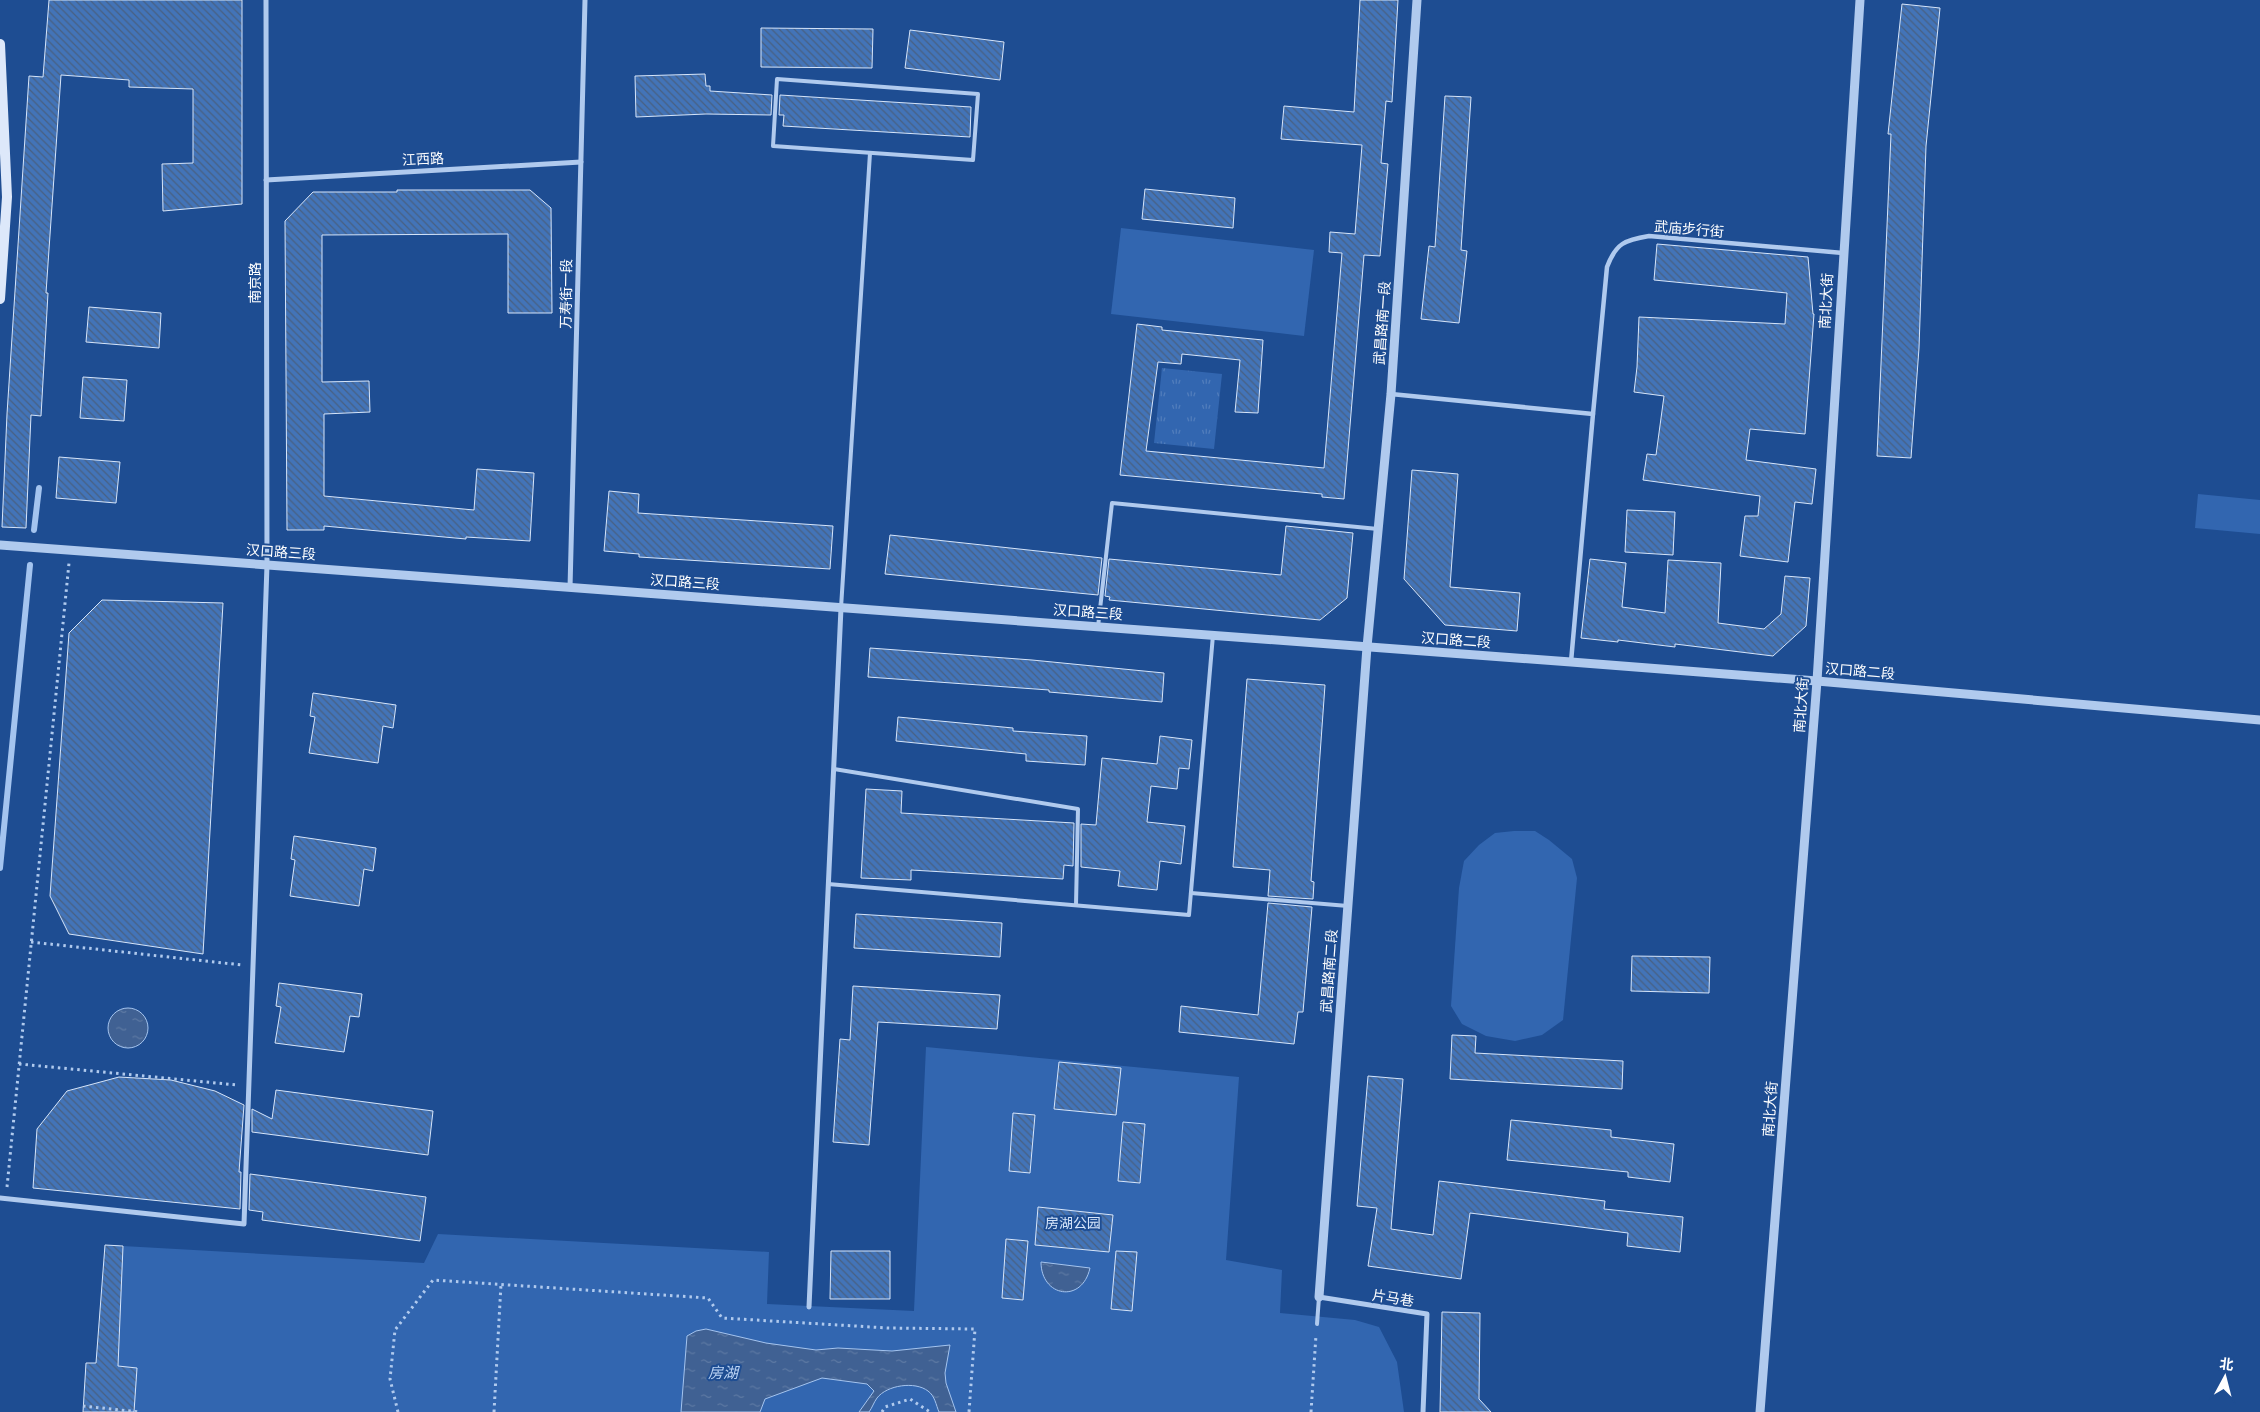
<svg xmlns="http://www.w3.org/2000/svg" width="2260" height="1412" viewBox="0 0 2260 1412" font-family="Ubuntu,'Noto Sans SC',sans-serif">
<defs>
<pattern id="grass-tufts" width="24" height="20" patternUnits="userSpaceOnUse" patternTransform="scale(1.25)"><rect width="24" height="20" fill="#3266b0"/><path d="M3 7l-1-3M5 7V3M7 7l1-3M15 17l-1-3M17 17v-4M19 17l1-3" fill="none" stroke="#517dbc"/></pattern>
<pattern id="water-ripples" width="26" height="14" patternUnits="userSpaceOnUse" patternTransform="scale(1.25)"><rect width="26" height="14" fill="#406193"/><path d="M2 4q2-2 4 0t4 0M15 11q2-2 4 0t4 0" fill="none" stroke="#5d79a3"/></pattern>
<pattern id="building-back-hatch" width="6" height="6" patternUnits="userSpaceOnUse" patternTransform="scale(1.25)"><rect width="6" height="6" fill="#4374b8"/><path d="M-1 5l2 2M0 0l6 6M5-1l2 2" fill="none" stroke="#486082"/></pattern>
</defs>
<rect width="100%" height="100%" fill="#1e4d92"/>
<path fill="url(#grass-tufts)" d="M1162 368 1222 374 1214 449 1154 443Z"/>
<g fill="#3266b0">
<path d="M1121 228 1314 250 1304 336 1111 314Z"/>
<path d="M2198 494 2260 500V534L2195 528Z"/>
<path d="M1514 831H1535L1549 840 1572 859 1577 878 1563 1020 1542 1035 1515 1041 1486 1036 1462 1024 1451 1006 1459 888 1464 861 1479 845 1495 833Z"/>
<path d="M926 1047 1239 1077 1226 1260 1282 1270 1280 1313 1355 1320 1379 1327 1397 1362 1404 1412H83L86 1363H96L105 1245 424 1263 438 1234 769 1252 767 1304 914 1311Z"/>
</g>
<g fill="url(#water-ripples)" stroke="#a4c4ef">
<circle cx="128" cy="1028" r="20"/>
<path d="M1041 1262 1090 1268C1082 1304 1041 1297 1041 1262Z"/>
<path d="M706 1329 766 1343 816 1350 838 1348 892 1351 950 1345 945 1373 946 1383 956 1412H939C936 1405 935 1396 928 1391 915 1381 887 1385 877 1398 874 1402 872 1408 869 1412H859L874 1391 867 1384 822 1378 765 1399 760 1412H681L687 1336 696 1331Z"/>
</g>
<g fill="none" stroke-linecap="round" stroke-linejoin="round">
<g stroke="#a4c4ef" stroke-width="6">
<path d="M34 530 39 488"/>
<path d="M0 868 30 565"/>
</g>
</g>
<g fill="url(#building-back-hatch)" stroke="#d6e5fa">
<path d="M49 0H242V204L163 211 162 164 193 163V89L129 87V80L61 75 46 293H48L41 416 31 415 26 528 2 527 7 414 29 76 43 77Z"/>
<path d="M1360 0H1398L1392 102 1386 101 1381 163 1388 164 1380 256 1364 255 1344 499 1322 497V494L1120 475 1137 324 1162 327V330L1263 340 1258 413 1235 412 1240 360 1182 354 1181 364 1158 362 1146 451 1324 468 1342 253 1329 252 1330 232 1355 234 1362 145 1281 139 1284 106 1354 112Z"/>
<path d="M1902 4 1940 8 1926 146 1919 348 1911 458 1877 456 1891 134H1888Z"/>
<path d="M761 28 873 29 872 68 761 67Z"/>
<path d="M910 30 1004 42 1000 80 905 68Z"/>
<path d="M705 74 706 86H710V91L772 95 771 115 706 114 636 117 635 76Z"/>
<path d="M780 95 971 107 970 137 783 126 784 115H779Z"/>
<path d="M1445 96 1471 97 1461 250 1467 251 1459 323 1421 319 1429 246 1435 247Z"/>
<path d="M1145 189 1235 198 1233 228 1142 219Z"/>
<path d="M397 190H530L551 208 552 313H508V234L322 235V382L369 381 370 412 324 414V496L474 510 477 469 534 473 530 541 466 537V539L324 526V530H287L285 221 313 192H397Z"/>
<path d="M1657 244 1808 257 1813 314H1814L1805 434 1750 429 1746 460 1816 469 1812 504 1795 502 1788 562 1740 556 1745 516H1758L1760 496 1643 480 1647 454 1656 455 1664 396 1634 392 1637 367 1639 317 1785 324 1787 293 1654 280Z"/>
<path d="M89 307 161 313 159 348 86 342Z"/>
<path d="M83 377 127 380 124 421 80 418Z"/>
<path d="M59 457 120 462 116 503 56 498Z"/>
<path d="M1412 470 1458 474 1450 587 1520 593 1517 631 1445 625 1404 579Z"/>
<path d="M609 491 639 494 638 513 833 526 830 569 639 557V554L604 551Z"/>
<path d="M1627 510 1675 512 1673 555 1625 552Z"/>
<path d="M1286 526 1353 533 1347 598 1320 620 1109 600 1110 597 1105 596 1109 559 1281 575Z"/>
<path d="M890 535 1102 558 1098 595 885 574Z"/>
<path d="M1590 559 1626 563 1622 607 1665 613 1668 560 1721 563 1718 623 1764 629 1781 614 1785 576 1810 578 1806 626 1773 656 1675 644V647L1618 640V642L1581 638Z"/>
<path d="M102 600 223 603 203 954 69 934 50 896 69 633Z"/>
<path d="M870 648 1032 660 1164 673 1162 702 1049 692V690L868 677Z"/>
<path d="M1247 679 1325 685 1311 881 1314 882 1313 899 1268 896 1270 870 1233 867Z"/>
<path d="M313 693 396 705 393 728 383 726 378 763 309 753 315 717 310 716Z"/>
<path d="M898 717 1013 728V731L1087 736 1085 765 1026 761V754L896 741Z"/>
<path d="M1160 736 1192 740 1189 769 1179 768 1177 789 1151 786 1147 822 1185 826 1181 864 1160 861 1157 890 1118 886 1120 871 1081 867V824L1096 825 1102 758 1157 764Z"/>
<path d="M866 789 902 791 901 813 1074 823 1073 866 1064 865 1063 879 911 870V880L861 878Z"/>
<path d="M294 836 376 848 373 871 364 869 359 906 290 896 295 860 291 859Z"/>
<path d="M1268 903 1312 907 1303 1012H1298L1294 1044 1179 1032 1181 1006 1258 1015Z"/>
<path d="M856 914 1002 923 1000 957 854 948Z"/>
<path d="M1632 956 1710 957 1709 993 1631 991Z"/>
<path d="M279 983 362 994 359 1017 350 1016 344 1052 275 1043 281 1007 276 1006Z"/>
<path d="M853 986 1000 995 997 1029 878 1022 869 1145 833 1142 840 1039 850 1040Z"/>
<path d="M1452 1035 1476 1036 1475 1053 1623 1061 1622 1089 1450 1079Z"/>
<path d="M1059 1062 1121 1068 1116 1115 1054 1109Z"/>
<path d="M1368 1076 1403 1079 1391 1229 1433 1235 1439 1181 1605 1201 1604 1209 1683 1217 1680 1252 1627 1246 1628 1233 1470 1213 1461 1279 1368 1266 1377 1208 1357 1206Z"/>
<path d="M119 1077 171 1080 215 1091 244 1105 239 1172H241L240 1209 33 1188 37 1129 67 1091Z"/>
<path d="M276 1090 433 1111 428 1155 252 1132V1109L272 1119Z"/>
<path d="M1013 1113 1035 1115 1030 1173 1009 1171Z"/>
<path d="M1511 1120 1611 1130V1137L1674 1144 1670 1182 1628 1177V1172L1507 1160Z"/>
<path d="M1123 1122 1145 1124 1140 1183 1118 1181Z"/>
<path d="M250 1174 426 1197 420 1241 262 1220 263 1212 249 1210Z"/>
<path d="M1038 1207 1113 1215 1109 1252 1035 1245Z"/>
<path d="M1006 1239 1028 1241 1023 1300 1002 1298Z"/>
<path d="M105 1245 123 1246 118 1366 137 1368 134 1412H83L86 1363H96Z"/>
<path d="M831 1251H890V1299H830Z"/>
<path d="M1116 1251 1137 1252 1132 1311 1111 1309Z"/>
<path d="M1442 1312 1480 1313 1479 1399 1491 1412H1440Z"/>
</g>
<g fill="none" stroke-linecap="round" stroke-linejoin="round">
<g stroke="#b0caee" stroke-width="3" stroke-dasharray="2.5 4" stroke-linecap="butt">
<path d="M31 942 242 965"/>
<path d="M19 1064 237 1085"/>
<path d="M7 1187 69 563"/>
<path d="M83 1406 139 1412"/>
<path d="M398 1412 390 1379 395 1330 433 1280 708 1298 722 1318 888 1328 975 1329 969 1412"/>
<path d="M494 1412 501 1284"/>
<path d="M882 1412 885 1407 910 1399 930 1412"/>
<path d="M1311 1412 1316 1335"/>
</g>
<g stroke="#b0caee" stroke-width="4">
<path d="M777 79 978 94 973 160 773 146Z"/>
<path d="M841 608 870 153"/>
<path d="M1098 627 1112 503 1378 529"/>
<path d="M834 769 1078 809 1076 905"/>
<path d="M828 884 1189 915 1213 635"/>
<path d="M1191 893 1348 906"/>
<path d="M1317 1324 1319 1297"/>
</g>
<g stroke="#b0caee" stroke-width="4.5">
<path d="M1391 394 1593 414 1607 267C1616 243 1625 240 1649 236L1843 253"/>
<path d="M1571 662 1593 414"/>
</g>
<g stroke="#b0caee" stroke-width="5">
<path d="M266 180 581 162"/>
<path d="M570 588 585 0"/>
<path d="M0 1198 244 1224 267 565 266 0"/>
<path d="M1319 1297 1427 1314 1423 1412"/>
<path d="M809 1307 841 608"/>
</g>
<g stroke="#b0caee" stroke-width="9">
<path d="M0 545 1571 662 1817 681 2260 720"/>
<path d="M1319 1297 1367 647 1391 394 1417 0"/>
<path d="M1760 1412 1817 681 1860 0"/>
</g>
<path stroke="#dde8fa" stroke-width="10" d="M0 44 7 197 0 299"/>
</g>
<g text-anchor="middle" stroke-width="4" stroke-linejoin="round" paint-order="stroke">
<g font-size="14" fill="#fff" stroke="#1e4d92">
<text transform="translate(423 159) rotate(-3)" y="5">江西路</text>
<text transform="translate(1689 229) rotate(5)" y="5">武庙步行街</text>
<text transform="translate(255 283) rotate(-90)" y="5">南京路</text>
<text transform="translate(566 294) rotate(-89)" y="5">万寿街一段</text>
<text transform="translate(1826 301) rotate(-87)" y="5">南北大街</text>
<text transform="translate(1382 323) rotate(-86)" y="5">武昌路南一段</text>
<text transform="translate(281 552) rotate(4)" y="5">汉口路三段</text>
<text transform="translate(685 582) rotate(4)" y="5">汉口路三段</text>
<text transform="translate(1088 612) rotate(4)" y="5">汉口路三段</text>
<text transform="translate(1456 640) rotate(4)" y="5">汉口路二段</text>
<text transform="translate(1860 671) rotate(5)" y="5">汉口路二段</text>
<text transform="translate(1801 705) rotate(-86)" y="5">南北大街</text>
<text transform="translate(1329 971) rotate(-86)" y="5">武昌路南二段</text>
<text transform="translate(1770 1109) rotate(-86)" y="5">南北大街</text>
<text transform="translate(1393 1298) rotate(9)" y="5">片马巷</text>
</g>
<g font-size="14" fill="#d6e5fa" stroke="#1e4d92">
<text x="1073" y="1228">房湖公园</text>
</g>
<g font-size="15" font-style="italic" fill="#bcd4f5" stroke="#1e4d92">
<text x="723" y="1378">房湖</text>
</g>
</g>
<g transform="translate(2225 1377) rotate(7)" stroke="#1e4d92" stroke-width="4" paint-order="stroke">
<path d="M0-4L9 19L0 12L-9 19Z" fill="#ffffff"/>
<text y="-8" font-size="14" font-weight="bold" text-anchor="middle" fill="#ffffff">北</text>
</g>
</svg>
